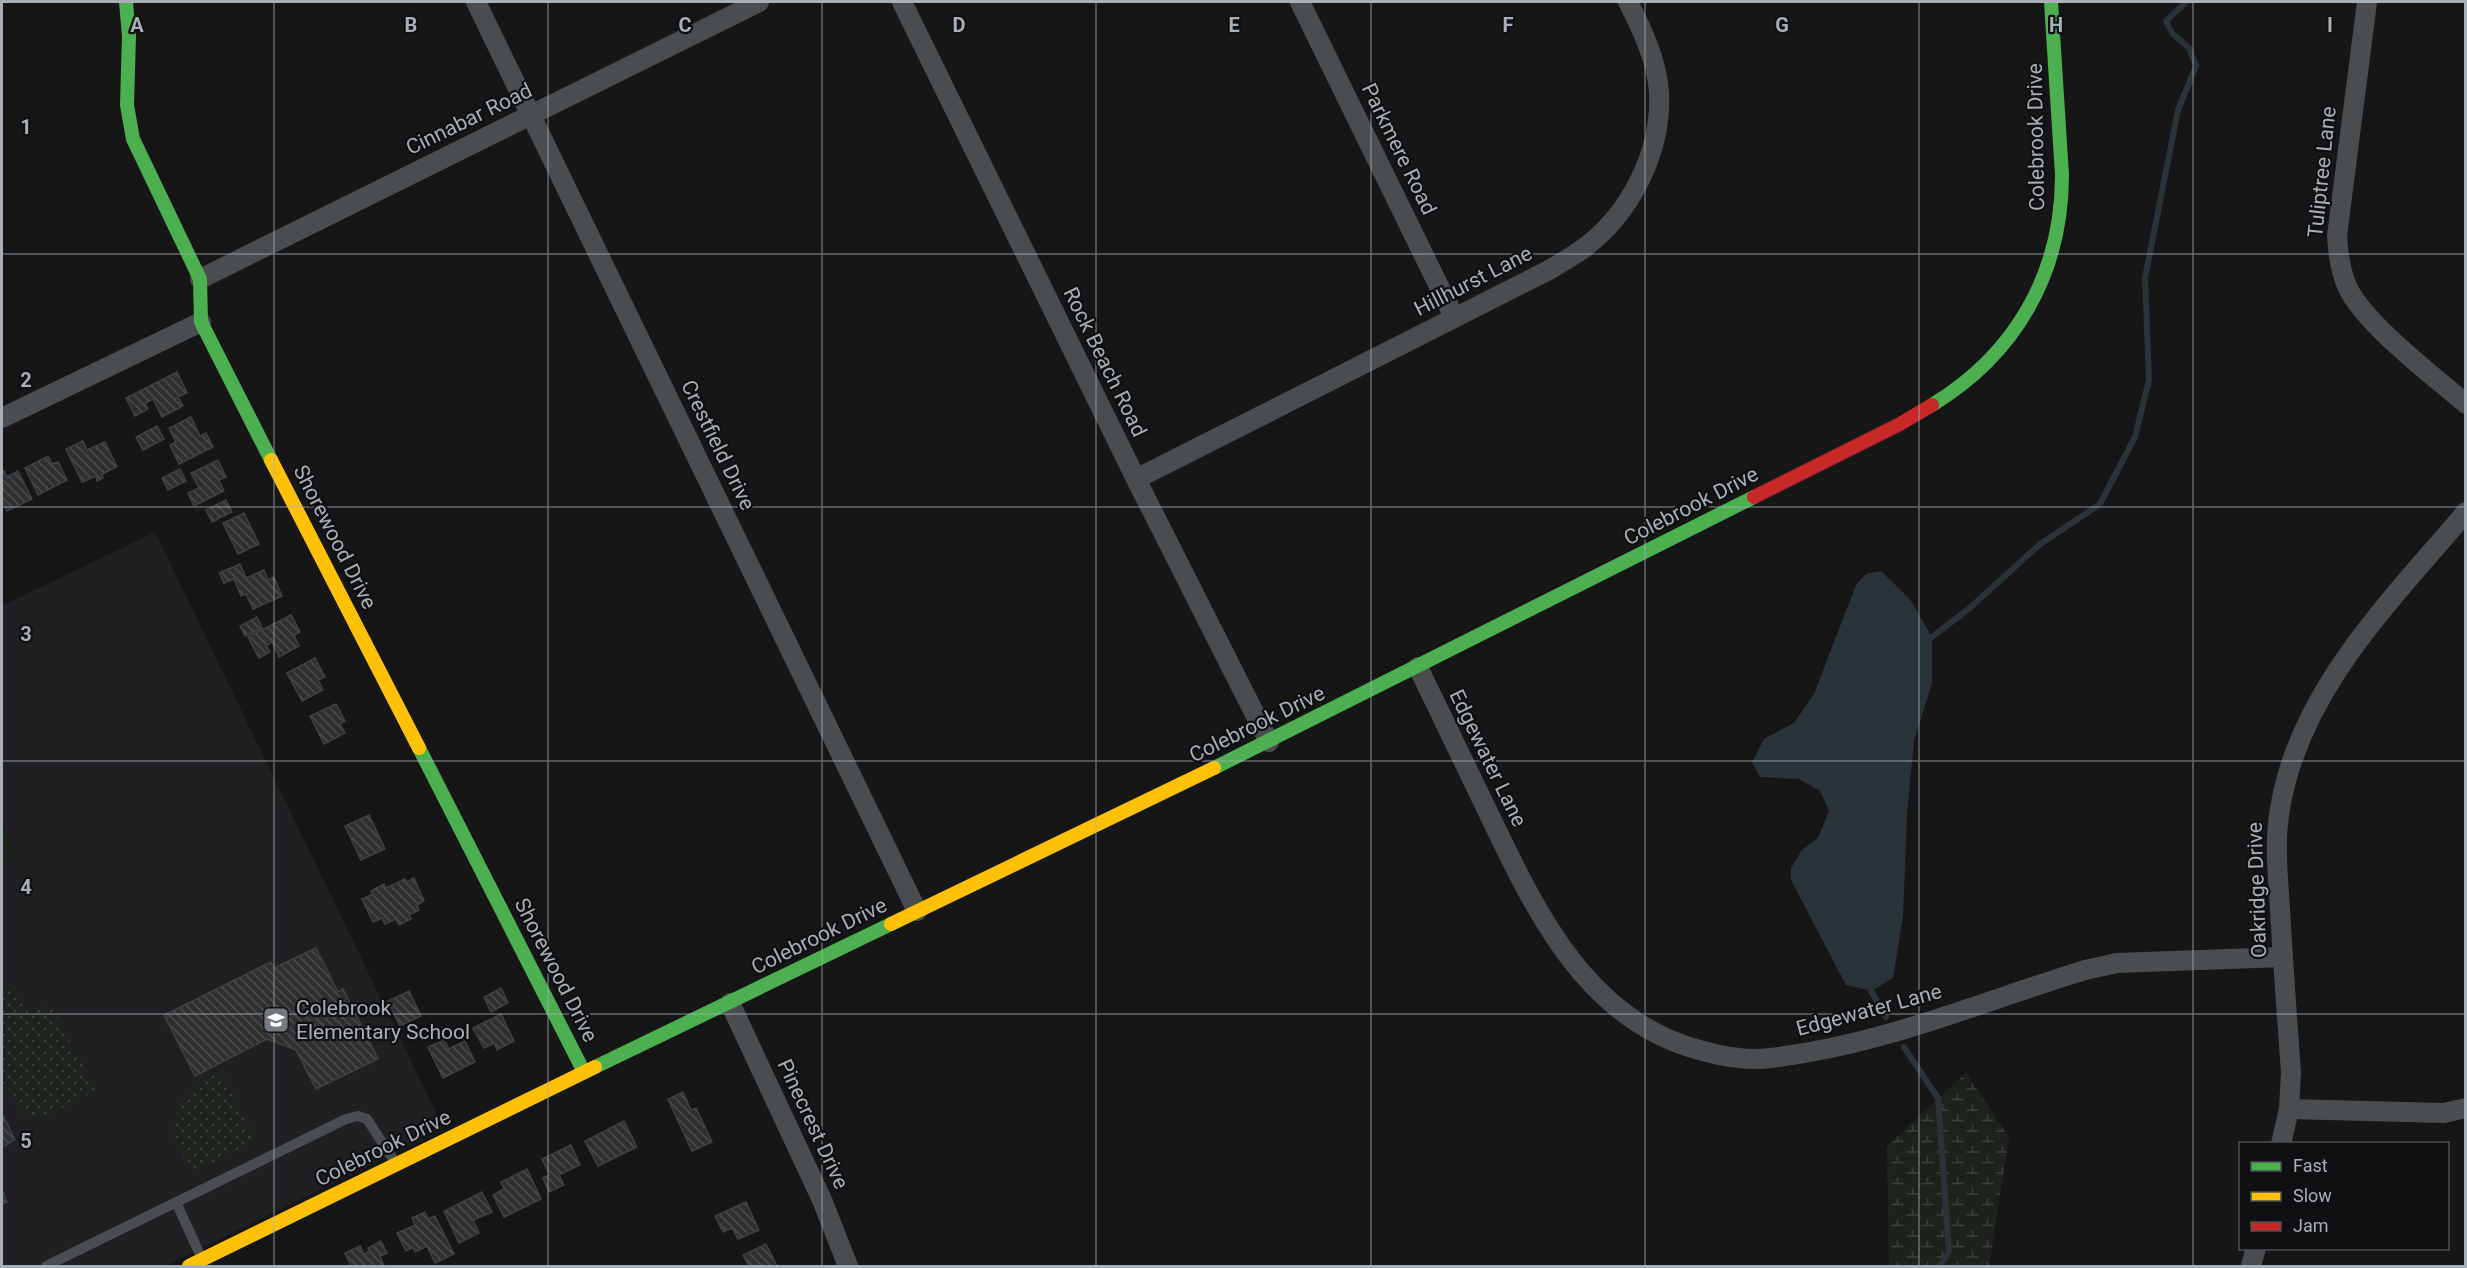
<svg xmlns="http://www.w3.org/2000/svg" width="2467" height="1268" viewBox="0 0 2467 1268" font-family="Roboto,sans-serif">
<defs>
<pattern id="wetland-marsh" width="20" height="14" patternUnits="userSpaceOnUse" patternTransform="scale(1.5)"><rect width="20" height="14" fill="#1d231c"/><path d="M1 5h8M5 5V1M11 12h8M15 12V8" fill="none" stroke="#3b403b"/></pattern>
<pattern id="park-dots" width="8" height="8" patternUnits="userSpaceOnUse" patternTransform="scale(1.5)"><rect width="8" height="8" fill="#1d231c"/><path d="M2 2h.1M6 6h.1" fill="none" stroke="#3b403b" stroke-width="1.8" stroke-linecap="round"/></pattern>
<pattern id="building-back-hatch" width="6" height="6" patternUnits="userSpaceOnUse" patternTransform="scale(1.5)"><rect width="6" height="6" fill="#2f2f30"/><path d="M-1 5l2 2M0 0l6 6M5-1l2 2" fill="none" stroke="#4a4b4c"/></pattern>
</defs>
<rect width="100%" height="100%" fill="#161616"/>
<path fill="#202022" d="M155 532 444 1129 165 1266H2V606Z"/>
<path fill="#1d231c" d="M2 822 19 857 2 865Z"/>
<path fill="url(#wetland-marsh)" d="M1966 1073 2009 1138 1989 1266H1889L1887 1146Z"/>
<g fill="url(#park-dots)">
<path d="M15 987 29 1014 50 1005 96 1090 42 1119 21 1112 9 1087 2 1083V994Z"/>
<path d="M221 1071 254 1136 251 1143 192 1173 173 1134C184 1091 180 1092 221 1071Z"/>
</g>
<path fill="#2a3438" d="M1881 571 1910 599 1932 637V683L1914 741 1907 815 1903 916 1893 978 1871 991 1846 985 1791 880V868L1802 850 1818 838 1829 811 1820 791 1799 779 1760 777 1752 763 1764 739 1794 723 1814 694 1856 585 1866 574Z"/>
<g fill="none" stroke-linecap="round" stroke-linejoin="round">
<g stroke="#2a3438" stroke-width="6">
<path d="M1932 637 1971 607 2039 545 2100 504 2135 437 2149 380 2145 278 2178 110 2196 66 2189 48 2172 33 2166 21 2186 2"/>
<path d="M1871 991 1886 1017"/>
<path d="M1904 1047 1938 1098 1949 1252 1940 1266"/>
</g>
</g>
<g fill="url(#building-back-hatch)" stroke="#3e4142" stroke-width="1.5">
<path d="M177 372 187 393 178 397 183 406 162 417 153 399 145 403 148 409 135 416 126 398Z"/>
<path d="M191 417 200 436 206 433 213 447 179 464 170 445 176 442 169 428Z"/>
<path d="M157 426 164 439 143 450 136 437Z"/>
<path d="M83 441 87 450 105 442 117 467 102 474 103 478 97 481 96 476 82 482 66 449Z"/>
<path d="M48 456 52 464 58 462 67 480 38 495 25 468Z"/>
<path d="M218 460 226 477 219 480 224 491 194 506 188 493 199 488 191 473Z"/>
<path d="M180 469 186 481 168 490 162 478Z"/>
<path d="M4 471 7 477 18 471 32 499 7 511 2 500V473Z"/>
<path d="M226 500 232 512 212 522 206 510Z"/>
<path d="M244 513 259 544 238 554 223 523Z"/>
<path d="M240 564 246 578 264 570 268 580 274 577 282 596 253 609 246 594 241 596 234 579 224 583 219 573Z"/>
<path d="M291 615 300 632 294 635 299 646 279 657 272 642 266 646 270 652 259 658 248 637Z"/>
<path d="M257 617 262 628 245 636 240 626Z"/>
<path d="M315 658 325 677 318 680 323 690 302 701 287 673Z"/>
<path d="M336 704 345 721 340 724 345 733 324 744 310 716Z"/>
<path d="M369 815 385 849 361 860 345 826Z"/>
<path d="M414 878 424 901 417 905 419 910 409 915 411 919 399 925 396 919 385 924 382 918 373 922 362 899 373 894 371 891 384 884 386 888 405 879 406 882Z"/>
<path d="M316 948 338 992 343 989 378 1059 316 1089 296 1050 267 1039 195 1076 164 1015 271 962 274 968Z"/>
<path d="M501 988 508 1003 491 1012 484 997Z"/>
<path d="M409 991 421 1016 400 1026 388 1001Z"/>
<path d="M501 1014 514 1041 497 1050 494 1043 484 1048 473 1028Z"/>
<path d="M444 1040 449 1049 465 1041 475 1062 443 1078 428 1047Z"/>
<path d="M683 1092 691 1110 696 1108 712 1142 692 1151 668 1099Z"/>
<path d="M2 1113 15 1140 2 1147Z"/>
<path d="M624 1121 637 1147 598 1166 585 1141Z"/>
<path d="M571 1145 580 1165 559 1175 564 1185 549 1192 543 1178 550 1175 542 1159Z"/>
<path d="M527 1169 541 1199 504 1217 493 1195 504 1189 501 1182Z"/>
<path d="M2 1190 7 1202 2 1204Z"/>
<path d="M482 1192 492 1212 473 1220 479 1233 459 1243 444 1211Z"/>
<path d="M746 1202 759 1230 738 1239 732 1228 723 1232 715 1216Z"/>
<path d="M425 1212 428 1219 435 1216 454 1254 435 1263 427 1246 415 1252 413 1247 406 1251 397 1233 415 1225 412 1218Z"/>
<path d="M381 1241 387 1253 380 1256 384 1266H351L345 1253 360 1246 364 1254 370 1251 368 1248Z"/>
<path d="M766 1244 777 1266H749L743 1255Z"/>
</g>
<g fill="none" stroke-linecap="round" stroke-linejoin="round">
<g stroke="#4a4d4f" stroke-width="10">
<path d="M176 1202 202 1259"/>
<path d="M46 1266 346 1119 358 1116 367 1119 395 1162"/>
</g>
<g stroke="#4a4d4f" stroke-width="20">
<path d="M476 2 917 911"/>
<path d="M902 2 1136 479 1269 742"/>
<path d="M1300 2 1454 317"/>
<path d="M2367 2 2337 236C2338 253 2340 270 2347 286 2362 322 2435 377 2466 404"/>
<path d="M200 279 759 2"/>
<path d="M2 418 201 322"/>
<path d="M1136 479 1549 270C1561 263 1573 256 1584 248 1631 213 1662 151 1659 92 1657 61 1642 29 1628 2"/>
<path d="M1418 667C1441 715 1464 763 1487 810 1535 910 1586 1022 1703 1051 1725 1057 1748 1061 1770 1058 1879 1046 1981 1002 2085 970L2117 963 2283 957"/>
<path d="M730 1003 822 1200 848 1266"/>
<path d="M2289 1109 2444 1113 2466 1108"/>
<path d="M2281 1144 2289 1109 2291 1072C2287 1018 2283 963 2280 909 2278 876 2274 842 2280 809 2299 690 2391 601 2466 512"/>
<path d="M2251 1266 2256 1248"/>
</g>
<g stroke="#4caf50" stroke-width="14">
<path d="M126 2 129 36 127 105 133 139 200 279 201 322 271 460"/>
<path d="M1932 405C2016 354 2062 273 2062 175L2051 2"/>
<path d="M419 748 584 1072"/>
<path d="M1214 768 1754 497"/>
<path d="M595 1067 891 924"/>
</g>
<g stroke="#ffc107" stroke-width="14">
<path d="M271 460 419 748"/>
<path d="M891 924 1214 768"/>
<path d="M189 1266 595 1067"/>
</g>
<path stroke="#c62828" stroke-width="14" d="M1754 497 1900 424 1932 405"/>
</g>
<path fill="none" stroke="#a7afb7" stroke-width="1.5" stroke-opacity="0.55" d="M274 2V1266M548 2V1266M822 2V1266M1096 2V1266M1371 2V1266M1645 2V1266M1919 2V1266M2193 2V1266M2 254H2466M2 507H2466M2 761H2466M2 1014H2466"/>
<defs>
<symbol id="school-square" viewBox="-11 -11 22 22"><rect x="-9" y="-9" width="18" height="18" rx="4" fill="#74797f" stroke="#101012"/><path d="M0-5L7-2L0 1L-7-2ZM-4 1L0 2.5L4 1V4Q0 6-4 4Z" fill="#fff"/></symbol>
</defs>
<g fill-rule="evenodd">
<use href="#school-square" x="261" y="1005" width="30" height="30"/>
</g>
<g text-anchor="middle" stroke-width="4.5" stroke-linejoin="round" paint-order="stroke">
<g font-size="21" fill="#a7afb7" stroke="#101012">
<text transform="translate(469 119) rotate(-26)" y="7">Cinnabar Road</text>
<text transform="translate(2036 137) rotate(-91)" y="7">Colebrook Drive</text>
<text transform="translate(1399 149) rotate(64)" y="7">Parkmere Road</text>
<text transform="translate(2322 172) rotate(-84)" y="7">Tuliptree Lane</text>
<text transform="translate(1473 281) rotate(-27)" y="7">Hillhurst Lane</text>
<text transform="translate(1105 362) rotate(64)" y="7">Rock Beach Road</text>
<text transform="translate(718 445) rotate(64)" y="7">Crestfield Drive</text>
<text transform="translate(1691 506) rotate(-27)" y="7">Colebrook Drive</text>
<text transform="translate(335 537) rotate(63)" y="7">Shorewood Drive</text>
<text transform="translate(1257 724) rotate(-26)" y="7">Colebrook Drive</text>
<text transform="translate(1488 758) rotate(64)" y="7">Edgewater Lane</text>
<text transform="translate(2257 890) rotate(-92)" y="7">Oakridge Drive</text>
<text transform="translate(819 936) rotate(-26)" y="7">Colebrook Drive</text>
<text transform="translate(556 970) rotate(63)" y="7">Shorewood Drive</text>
<text transform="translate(1869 1010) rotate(-15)" y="7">Edgewater Lane</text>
<text transform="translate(813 1124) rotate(65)" y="7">Pinecrest Drive</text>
<text transform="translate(383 1148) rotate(-26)" y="7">Colebrook Drive</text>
</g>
<g font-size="21" fill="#a7afb7" stroke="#101012" text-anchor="start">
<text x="296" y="1015">Colebrook<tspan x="296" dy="24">Elementary School</tspan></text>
</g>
</g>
<g font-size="20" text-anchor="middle" font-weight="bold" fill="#a7afb7" stroke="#101012" stroke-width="4.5" stroke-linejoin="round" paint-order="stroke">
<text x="137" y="32">A</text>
<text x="411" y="32">B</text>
<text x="685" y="32">C</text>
<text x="959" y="32">D</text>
<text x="1234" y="32">E</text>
<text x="1508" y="32">F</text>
<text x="1782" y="32">G</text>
<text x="2056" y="32">H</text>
<text x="2330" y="32">I</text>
<text x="26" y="134">1</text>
<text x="26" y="387">2</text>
<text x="26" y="641">3</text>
<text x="26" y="894">4</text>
<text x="26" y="1148">5</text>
</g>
<rect width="2467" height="1268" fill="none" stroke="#a7afb7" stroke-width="6"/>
<rect x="2239" y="1142" width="210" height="108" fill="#101012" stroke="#4c5054" stroke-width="1.5"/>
<rect x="2251" y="1162" width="30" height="9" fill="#4caf50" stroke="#4c5054" stroke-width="1.5"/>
<text x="2293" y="1172" font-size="18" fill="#a7afb7">Fast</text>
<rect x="2251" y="1192" width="30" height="9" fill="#ffc107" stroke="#4c5054" stroke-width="1.5"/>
<text x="2293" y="1202" font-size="18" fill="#a7afb7">Slow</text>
<rect x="2251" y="1222" width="30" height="9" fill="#c62828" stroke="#4c5054" stroke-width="1.5"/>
<text x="2293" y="1232" font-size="18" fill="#a7afb7">Jam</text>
</svg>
